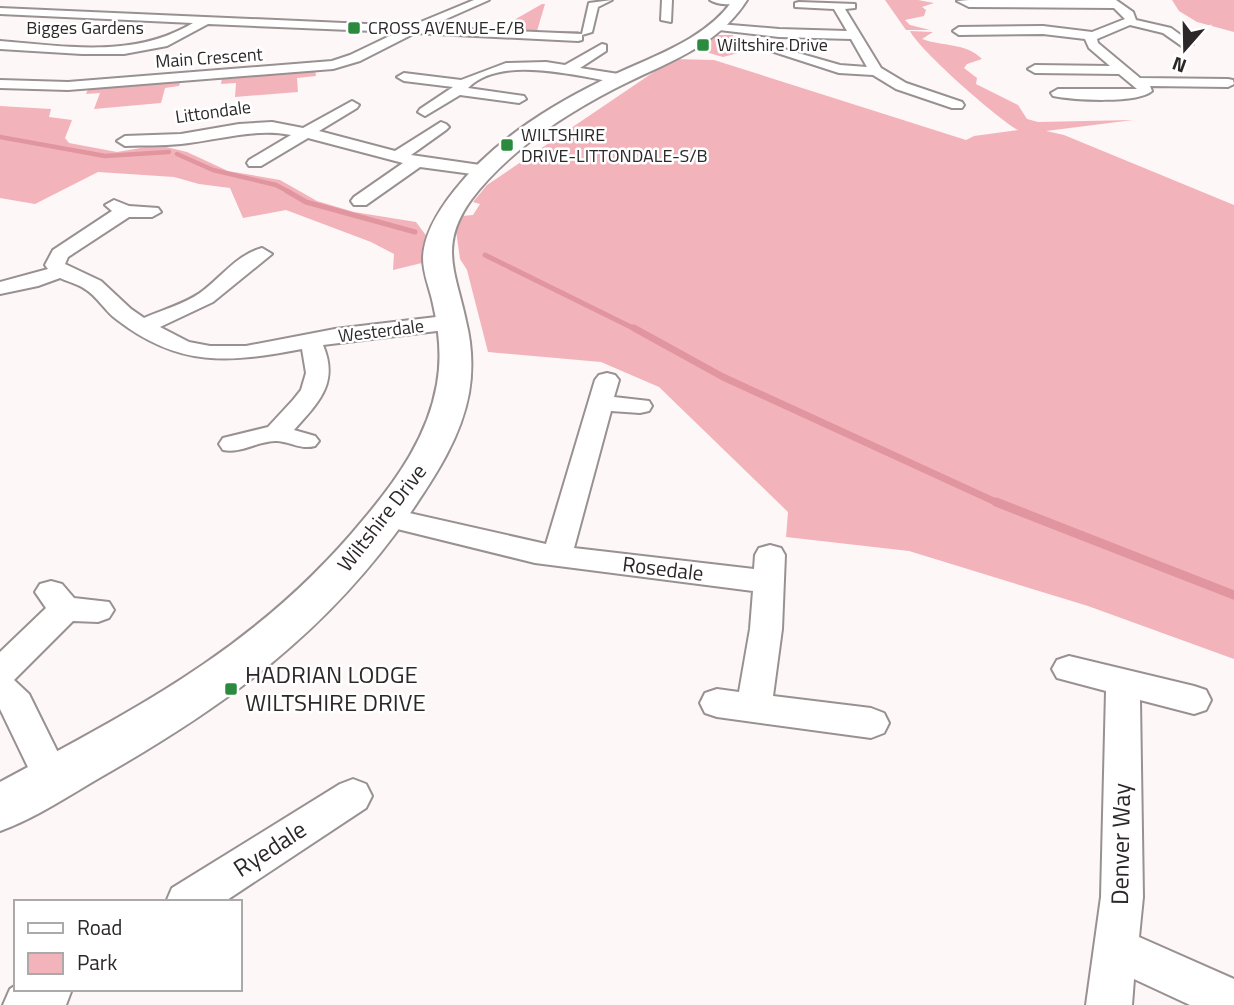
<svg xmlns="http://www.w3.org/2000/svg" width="1234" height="1005" viewBox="0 0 1234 1005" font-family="'Titillium Web',sans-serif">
<rect width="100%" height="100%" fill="#fef7f8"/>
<g fill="#f3b3ba">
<path d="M885 0H918L934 3 922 7 926 10 924 16 905 20 910 25 930 30H906Z"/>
<path d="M1172 0H1234V32L1197 22 1179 11Z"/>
<path d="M542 4H545L537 31H579L577 35 501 32 514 20Z"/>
<path d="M910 31 933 32 922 39C943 47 965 42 982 59L967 64 964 68 977 78 976 84 1018 105 1027 119 1038 122 1133 120 1046 131 1064 135 1234 205V659L1088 606 909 551 786 537 788 512 659 387 601 362 488 352 467 270 460 259 455 223 462 216 473 215 480 204 473 202 487 185 673 59 714 60 966 140 974 136 1018 130C999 120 919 50 910 31Z"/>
<path d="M715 35H733L735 48H757L723 57 692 48Z"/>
<path d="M315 69 316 76 297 78 298 92 235 97 236 83 221 84 222 77Z"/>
<path d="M181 80 179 86 165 88 161 103 94 109 100 93 86 94 89 87Z"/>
<path d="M0 106 51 109 49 117 72 120 65 138 69 143 117 152 158 145 187 152 228 171 280 180 317 201 354 212 416 222 428 238 426 262 393 270 394 254 371 242 286 210 243 218 230 188 199 184 174 177 98 172 35 204 0 198Z"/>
</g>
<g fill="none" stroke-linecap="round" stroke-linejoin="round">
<g stroke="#e1959f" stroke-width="4.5">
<path d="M0 137 105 156 169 152"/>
<path d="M177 154 213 170 276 185 291 193"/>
</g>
<g stroke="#e1959f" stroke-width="5">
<path d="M287 191 306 202 415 232"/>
<path d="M485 255 637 330"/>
</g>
<path stroke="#e1959f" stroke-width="7" d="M634 328 723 377 1000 504"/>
<path stroke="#e1959f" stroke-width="9" d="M996 502 1234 595"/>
<defs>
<g id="street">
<path d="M474 0H489L428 27 582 34 589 3 612 0 598 7 592 32 582 35V40L578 41 415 33 360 61 333 69 68 90 0 88V80L68 82 332 61 350 55 398 32 208 24 167 46 124 54H82L0 49V41C66 46 133 59 193 23L0 14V8L411 26Z"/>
<path d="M662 0H672L671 22 661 20Z"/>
<path d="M710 0H744V1C737 6 717 5 710 0Z"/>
<path d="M969 0H1116L1133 12 1136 20 1171 28 1193 44 1183 47 1163 33 1130 25 1097 39 1098 43 1140 78 1228 79 1233 80 1234 84 1228 87 1150 86 1152 91C1137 104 1073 100 1053 96L1051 93 1058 89H1137L1119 74 1035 73 1028 69 1035 65 1110 66 1089 48 1085 39 1043 34 959 35 953 31 959 27 1043 26 1092 32 1125 19 1114 8 969 7 957 1Z"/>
<path d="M799 2 855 4V8L845 9 881 68 906 83 962 102 964 105 962 108H952L896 89 873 75 839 73 771 51 777 47 840 65 867 67 851 39 779 37 719 30 713 27 719 24 779 29 847 31 834 9 795 7V3Z"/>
<path d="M602 44 606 45V51L580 68 625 75V81C613 83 599 79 587 77 553 71 495 60 468 88L524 96 526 99 519 103 460 95 425 116 418 112 420 109 453 87 404 81 397 77 404 73 461 80 506 63 546 62 565 65Z"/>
<path d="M352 101 359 105 357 108 319 131 395 151 441 122 446 124 449 127 446 130 411 155 487 166 495 171 487 176 420 167 366 205H354L351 201 354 197 403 163 308 138 261 166H249L247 163 249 160 291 135C253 128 219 140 181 144 162 146 143 145 125 146L117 141 125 136 181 134 239 124 272 122 303 128Z"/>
<path d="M114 200 129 206 158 208 161 212 152 217H129L68 257 65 264 101 281 131 309 144 318C162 310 184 304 200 293 221 278 236 255 262 248L272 254 213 302 160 327 189 342 210 346H246L335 329 453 315 461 317 464 322 461 327 453 329 323 345C339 383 319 402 294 430L315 436 319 441 315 446C301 450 291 442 277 441 259 440 242 454 223 450L219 444 223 438 268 427 293 400 301 390 306 373 302 349C229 363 179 368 116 319 105 311 97 296 85 289 78 284 69 282 60 278L38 286 0 294V282L48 269 45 265 53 250 112 211 105 205Z"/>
<path d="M607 373 615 375 619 380 614 397 649 401 652 406 649 411 640 413 611 411 574 548 754 569 755 555 759 548 770 545 781 548 785 555 782 629 773 696 871 708 884 713 889 723 884 733 871 738 717 717 705 713 700 703 705 693 717 689 739 692 750 629 753 591 535 563 377 524 373 517 377 510 387 508 546 544 595 380 599 375Z"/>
<path d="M51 581 62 584 74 598 109 602 114 610 109 618 98 622 73 621 14 680 29 694 71 779 65 790 52 795 39 790 0 709V652L46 608 35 592 40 584Z"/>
<path d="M1069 656 1194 686 1206 690 1211 700 1206 710 1194 714 1140 700 1143 897 1139 937 1234 979V1005H1190L1134 979 1132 1005H1086L1101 897 1106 691 1057 678 1052 669 1057 660Z"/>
<path d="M353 779 366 784 372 796 366 808 224 902H166L172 888 340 784Z"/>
<path d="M16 985V989H72L66 1005H3L10 989Z"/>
</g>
<path id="secondary" d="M733 0H747C717 48 662 64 614 89 562 116 506 153 471 200 438 246 456 273 466 321 472 345 473 369 469 393 461 437 436 475 411 512 327 633 227 705 101 777 68 796 36 818 0 831V782C141 706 259 646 363 520 397 480 428 436 437 384 442 357 439 330 433 304 430 289 423 274 423 258 424 233 439 210 454 191 490 144 548 107 601 81 646 58 703 43 733 0Z"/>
</defs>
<use href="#street" stroke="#999191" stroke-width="4"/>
<use href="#secondary" stroke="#999191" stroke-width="4"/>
<use href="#street" fill="#fff" fill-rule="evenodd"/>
<use href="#secondary" fill="#fff" fill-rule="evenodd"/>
</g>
<g fill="#2b8a3d" stroke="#fff" stroke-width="2.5">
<rect x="347" y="21" width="14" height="14" rx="3.5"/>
<rect x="696" y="38" width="14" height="14" rx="3.5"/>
<rect x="500" y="138" width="14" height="14" rx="3.5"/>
<rect x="224" y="682" width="14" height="14" rx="3.5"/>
</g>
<g text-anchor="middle" stroke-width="5" stroke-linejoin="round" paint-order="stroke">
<g font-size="18" fill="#2c2829" stroke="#fff">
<text x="85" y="34">Bigges Gardens</text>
<text transform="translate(209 58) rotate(-4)" y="6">Main Crescent</text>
<text transform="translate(213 112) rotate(-8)" y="6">Littondale</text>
<text transform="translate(381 331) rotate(-7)" y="6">Westerdale</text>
</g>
<g font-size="18" fill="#2c2829" stroke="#fff" text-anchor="start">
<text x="368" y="34">CROSS AVENUE-E/B</text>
<text x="717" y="51">Wiltshire Drive</text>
<text x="521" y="141">WILTSHIRE<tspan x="521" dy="21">DRIVE-LITTONDALE-S/B</tspan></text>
</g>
<g font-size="21" fill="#2c2829" stroke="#fff">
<text transform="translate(382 518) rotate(-52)" y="7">Wiltshire Drive</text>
<text transform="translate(663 569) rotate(7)" y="7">Rosedale</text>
</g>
<g font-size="24" fill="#2c2829" stroke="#fff" text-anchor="start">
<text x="245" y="683">HADRIAN LODGE<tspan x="245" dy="28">WILTSHIRE DRIVE</tspan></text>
</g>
<g font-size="24" fill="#2c2829" stroke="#fff">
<text transform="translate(1121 844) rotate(-89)" y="8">Denver Way</text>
<text transform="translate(270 849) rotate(-33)" y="8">Ryedale</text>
</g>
</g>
<rect x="14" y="900" width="228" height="91" fill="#ffffff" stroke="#aba9a9" stroke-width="2"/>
<rect x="28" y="923" width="35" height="10" fill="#ffffff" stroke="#aba9a9" stroke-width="2"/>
<text x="77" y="935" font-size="21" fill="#2c2829">Road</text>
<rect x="28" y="953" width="35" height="21" fill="#f3b3ba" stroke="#aba9a9" stroke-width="2"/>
<text x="77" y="970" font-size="21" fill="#2c2829">Park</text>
<g transform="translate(1185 49) rotate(200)" stroke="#ffffff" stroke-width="5" paint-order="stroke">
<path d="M0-5L12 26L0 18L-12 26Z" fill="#2c2829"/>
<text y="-10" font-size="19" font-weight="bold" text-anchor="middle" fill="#2c2829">N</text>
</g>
</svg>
